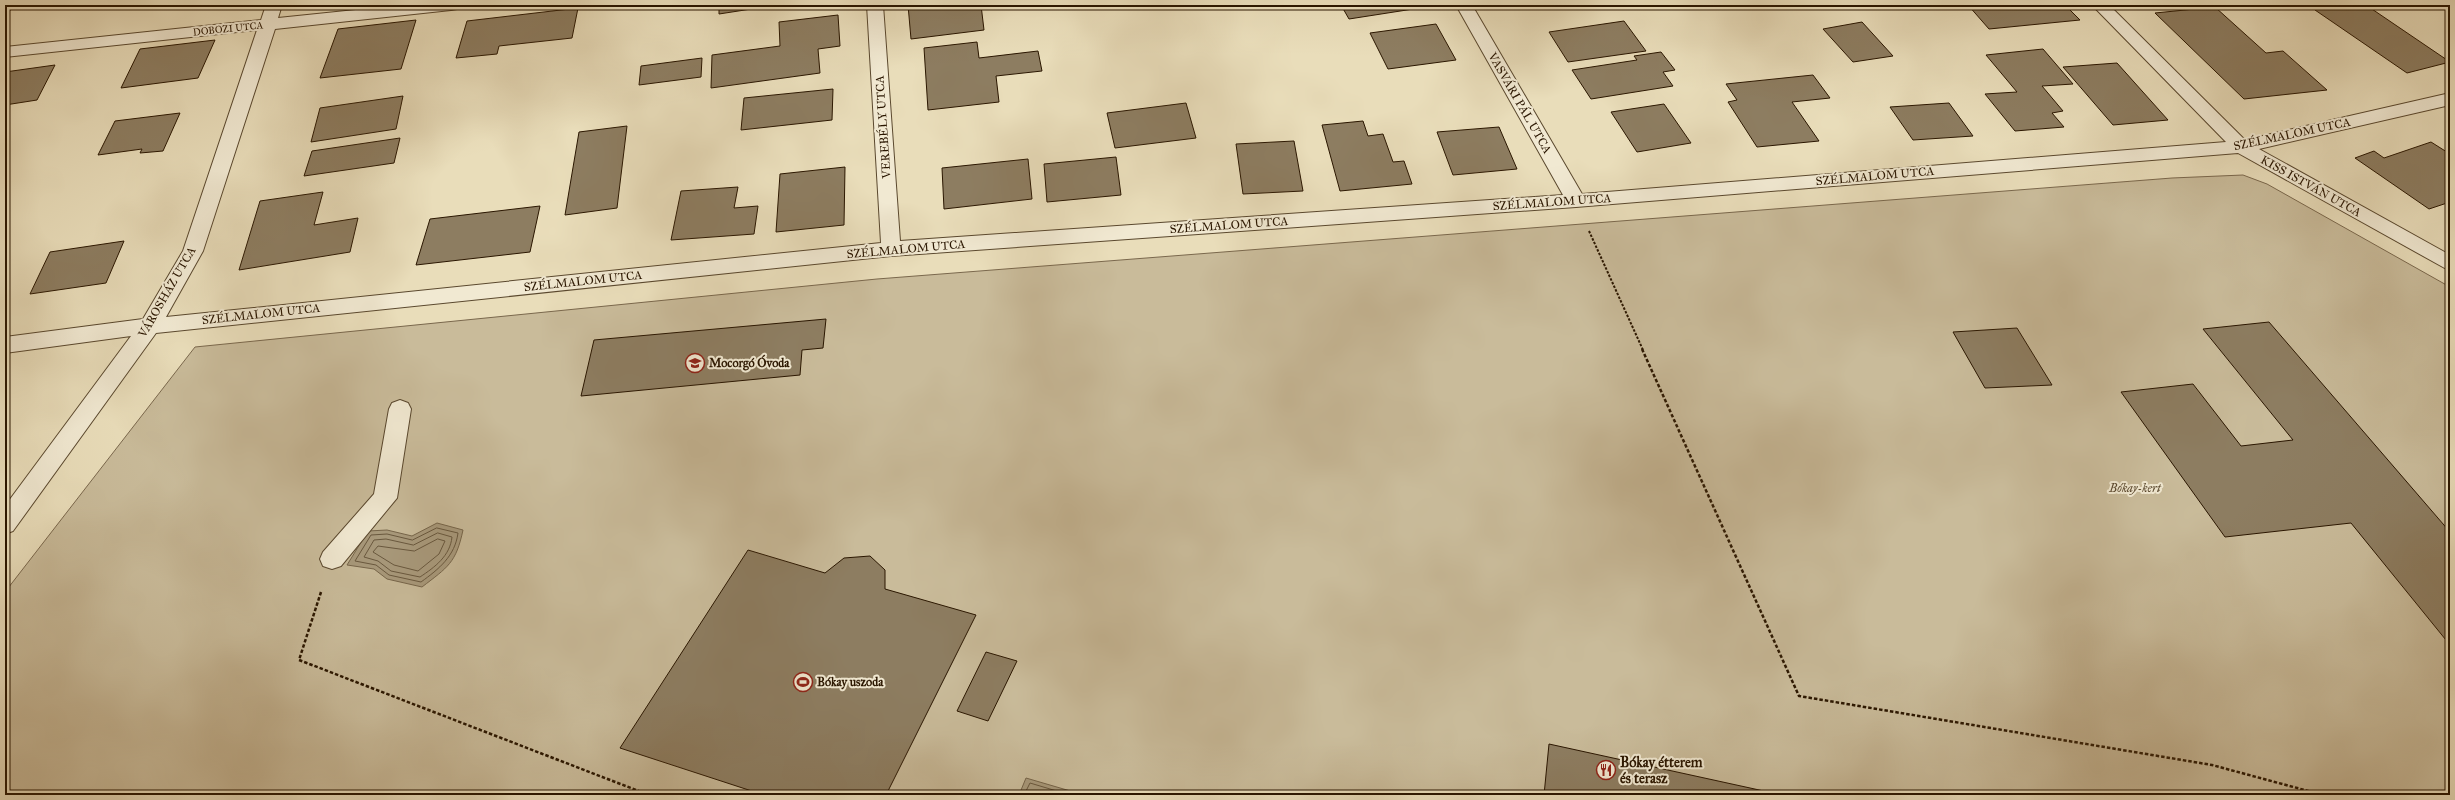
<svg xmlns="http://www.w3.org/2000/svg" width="2455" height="800" viewBox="0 0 2455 800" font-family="'IM FELL Great Primer',serif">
<rect width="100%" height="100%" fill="#e9ddba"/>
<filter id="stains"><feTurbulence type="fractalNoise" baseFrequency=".005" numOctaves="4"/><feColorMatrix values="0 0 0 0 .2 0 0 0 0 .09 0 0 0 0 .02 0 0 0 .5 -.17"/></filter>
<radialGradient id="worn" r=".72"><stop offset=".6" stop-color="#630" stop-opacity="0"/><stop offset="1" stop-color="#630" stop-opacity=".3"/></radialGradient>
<path fill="#c9bb9a" stroke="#7a684d" d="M2243 175 2267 184 2450 287V795H5V592L195 347 877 279 2172 178Z"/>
<g fill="#a8997b" stroke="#76654a">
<path d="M437 523 463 530C456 563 448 567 422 587L387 579 374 569 347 565 368 531 387 530 412 536Z"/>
<path d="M1026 778 1084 795H1019Z"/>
</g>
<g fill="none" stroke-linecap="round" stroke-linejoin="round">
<g stroke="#69583e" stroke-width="1">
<path d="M437 528 458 533C455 556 439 569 421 582L389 575 376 565 355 561 371 535 387 534 412 540Z"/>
<path d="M438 533 452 537C450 556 435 567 420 577L391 571 378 561 364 557 374 540 386 539 413 545Z"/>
<path d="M438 539 445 541 439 554 418 571 394 565 373 552 378 546 414 551Z"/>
<path d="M1024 795 1030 783 1070 795"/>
</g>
</g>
<g fill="#8d7d61" stroke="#2a1600">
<path d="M5 5H13L5 19Z"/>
<path d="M719 5H777L719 14Z"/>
<path d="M908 5H981L984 30 911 39Z"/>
<path d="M1341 5H1424L1426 7 1349 19Z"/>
<path d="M1968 5H2065L2080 20 1989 29Z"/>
<path d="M2332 5H2366L2450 62 2407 73 2315 10Z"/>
<path d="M2215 7 2266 53 2283 51 2327 90 2244 99 2155 13Z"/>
<path d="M578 8 572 38 499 46 497 54 456 58 467 21Z"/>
<path d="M838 15 840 46 818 49 820 73 711 88 712 55 780 46 779 22Z"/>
<path d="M416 20 401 69 320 78 338 29Z"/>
<path d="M1624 21 1646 51 1568 62 1549 32Z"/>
<path d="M1862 22 1893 56 1853 62 1823 29Z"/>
<path d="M1436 24 1456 60 1388 69 1370 33Z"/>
<path d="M215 40 198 78 121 88 140 49Z"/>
<path d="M977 42 979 58 1038 51 1042 71 996 76 999 102 928 110 924 48Z"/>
<path d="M2043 49 2073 84 2042 86 2063 111 2052 113 2064 127 2015 131 1985 94 2017 92 1986 55Z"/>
<path d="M1661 52 1675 70 1663 72 1673 86 1591 99 1572 70 1637 60 1634 56Z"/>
<path d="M702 58 701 77 639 85 641 66Z"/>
<path d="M2117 63 2168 120 2113 125 2063 67Z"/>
<path d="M55 65 37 100 5 105V72Z"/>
<path d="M1813 75 1830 98 1792 102 1819 141 1757 147 1728 102 1737 100 1726 84Z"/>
<path d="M833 89 832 120 741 130 744 98Z"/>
<path d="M403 96 396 129 311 142 320 108Z"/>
<path d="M1186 103 1196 138 1115 148 1107 113Z"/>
<path d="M1949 103 1973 136 1913 140 1890 107Z"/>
<path d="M1664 104 1691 143 1637 152 1611 112Z"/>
<path d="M180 113 163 151 140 153 142 149 98 155 115 121Z"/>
<path d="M1363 121 1368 136 1383 134 1393 162 1404 161 1412 184 1340 191 1322 125Z"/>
<path d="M627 126 617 208 565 215 579 132Z"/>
<path d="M1499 127 1517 169 1453 175 1437 132Z"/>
<path d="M400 138 394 163 304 176 312 151Z"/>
<path d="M1294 141 1303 191 1243 194 1236 144Z"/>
<path d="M2431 142 2450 154V202L2429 209 2355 158 2374 151 2384 158Z"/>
<path d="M1116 157 1121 195 1047 202 1044 164Z"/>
<path d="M1028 159 1032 199 944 209 942 168Z"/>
<path d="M845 167 844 225 776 232 780 174Z"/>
<path d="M738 187 734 208 758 206 754 234 671 240 681 191Z"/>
<path d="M323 192 314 225 358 218 350 252 239 270 260 201Z"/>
<path d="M540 206 530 252 416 265 430 219Z"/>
<path d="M124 241 106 283 30 294 50 252Z"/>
<path d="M826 319 823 348 802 350 800 375 581 396 594 340Z"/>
<path d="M2269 322 2450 532V645L2351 523 2225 537 2121 392 2193 384 2241 446 2293 440 2203 329Z"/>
<path d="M2017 328 2052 385 1985 388 1953 332Z"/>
<path d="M748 550 825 573 844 558 870 556 885 570V589L976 615 886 795H764L620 748Z"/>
<path d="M986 652 1017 661 988 721 957 711Z"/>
<path d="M1549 744 1782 795H1544Z"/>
</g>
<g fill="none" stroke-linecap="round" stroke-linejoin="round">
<defs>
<g id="minor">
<path d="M266 5H282L278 18 404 5H459L457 9 451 10 275 29 203 251 166 317 881 243 867 5H883L900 241 1563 195 1456 5H1472L1582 194 2226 142 2092 5H2109L2245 140 2450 93V105L2259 149 2450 255V271L2238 153 1576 207 891 256 156 333 13 531 5 534V506L131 336 5 353V337L143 319 183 251 257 30 5 57V47L261 20Z"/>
<path d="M400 400 408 403 411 409 397 498 341 566 332 569 323 566 320 559 323 552 374 494 389 409 392 403Z"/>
</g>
</defs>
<use href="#minor" stroke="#5a482e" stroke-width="2"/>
<path stroke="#2a1600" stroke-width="2" stroke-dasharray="2.5 1.5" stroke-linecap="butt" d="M1589 231 1643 350"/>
<g stroke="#2a1600" stroke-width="2.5" stroke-dasharray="3.5 2" stroke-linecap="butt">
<path d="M1642 349 1799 696 2212 765 2323 795"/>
<path d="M321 592 299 660 649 795"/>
</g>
<use href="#minor" fill="#f1e9d2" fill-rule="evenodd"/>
</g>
<defs>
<symbol id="school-ring" viewBox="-11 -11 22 22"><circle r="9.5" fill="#f1e9d2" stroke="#8f2418" stroke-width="1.5"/><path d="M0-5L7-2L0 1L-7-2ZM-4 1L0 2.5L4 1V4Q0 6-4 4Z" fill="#8f2418"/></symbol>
<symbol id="stadium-ring" viewBox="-11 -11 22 22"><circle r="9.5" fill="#f1e9d2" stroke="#8f2418" stroke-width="1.5"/><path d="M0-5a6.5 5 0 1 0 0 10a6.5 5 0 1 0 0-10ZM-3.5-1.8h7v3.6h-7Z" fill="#8f2418"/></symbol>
<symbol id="restaurant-ring" viewBox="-11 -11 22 22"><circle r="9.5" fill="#f1e9d2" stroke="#8f2418" stroke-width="1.5"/><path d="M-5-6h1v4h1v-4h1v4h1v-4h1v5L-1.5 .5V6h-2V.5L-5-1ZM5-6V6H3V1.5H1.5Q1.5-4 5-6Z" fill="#8f2418"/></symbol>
</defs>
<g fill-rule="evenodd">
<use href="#school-ring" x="684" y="352" width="22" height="22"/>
<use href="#stadium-ring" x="792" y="671" width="22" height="22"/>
<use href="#restaurant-ring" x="1595" y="759" width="22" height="22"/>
</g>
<g text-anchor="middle" stroke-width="4" stroke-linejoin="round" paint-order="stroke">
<g font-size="10" fill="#2a1600" stroke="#f1e9d2">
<text transform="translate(228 28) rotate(-6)" y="4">DOBOZI UTCA</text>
</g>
<g font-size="12" fill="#2a1600" stroke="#f1e9d2">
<text transform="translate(1520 103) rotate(60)" y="4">VASVÁRI PÁL UTCA</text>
<text transform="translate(883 127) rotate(-94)" y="4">VEREBÉLY UTCA</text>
<text transform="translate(2292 134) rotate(-12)" y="4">SZÉLMALOM UTCA</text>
<text transform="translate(1875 176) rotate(-5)" y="4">SZÉLMALOM UTCA</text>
<text transform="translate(2311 186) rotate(29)" y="4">KISS ISTVÁN UTCA</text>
<text transform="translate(1552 202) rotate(-4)" y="4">SZÉLMALOM UTCA</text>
<text transform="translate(1229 225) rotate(-4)" y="4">SZÉLMALOM UTCA</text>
<text transform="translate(906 249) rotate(-5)" y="4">SZÉLMALOM UTCA</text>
<text transform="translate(583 281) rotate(-6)" y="4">SZÉLMALOM UTCA</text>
<text transform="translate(167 292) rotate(-60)" y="4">VÁROSHÁZ UTCA</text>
<text transform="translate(261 314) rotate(-6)" y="4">SZÉLMALOM UTCA</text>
</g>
<g font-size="12" font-weight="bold" fill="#2a1600" stroke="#f1e9d2" text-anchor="start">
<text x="709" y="367">Mocorgó Óvoda</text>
<text x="817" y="686">Bókay uszoda</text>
</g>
<g font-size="12" font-style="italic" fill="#5a482e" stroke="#f1e9d2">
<text x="2135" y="492">Bókay-kert</text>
</g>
<g font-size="14" font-weight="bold" fill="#2a1600" stroke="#f1e9d2" text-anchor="start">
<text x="1620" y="767">Bókay étterem<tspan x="1620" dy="16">és terasz</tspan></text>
</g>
</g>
<rect width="2455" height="800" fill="none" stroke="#e9ddba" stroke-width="20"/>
<rect x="6" y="6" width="2443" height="788" fill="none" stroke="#2a1600" stroke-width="2"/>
<rect x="10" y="10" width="2435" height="780" fill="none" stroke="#2a1600"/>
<rect width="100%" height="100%" filter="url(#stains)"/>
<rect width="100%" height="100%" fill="url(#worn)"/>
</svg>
